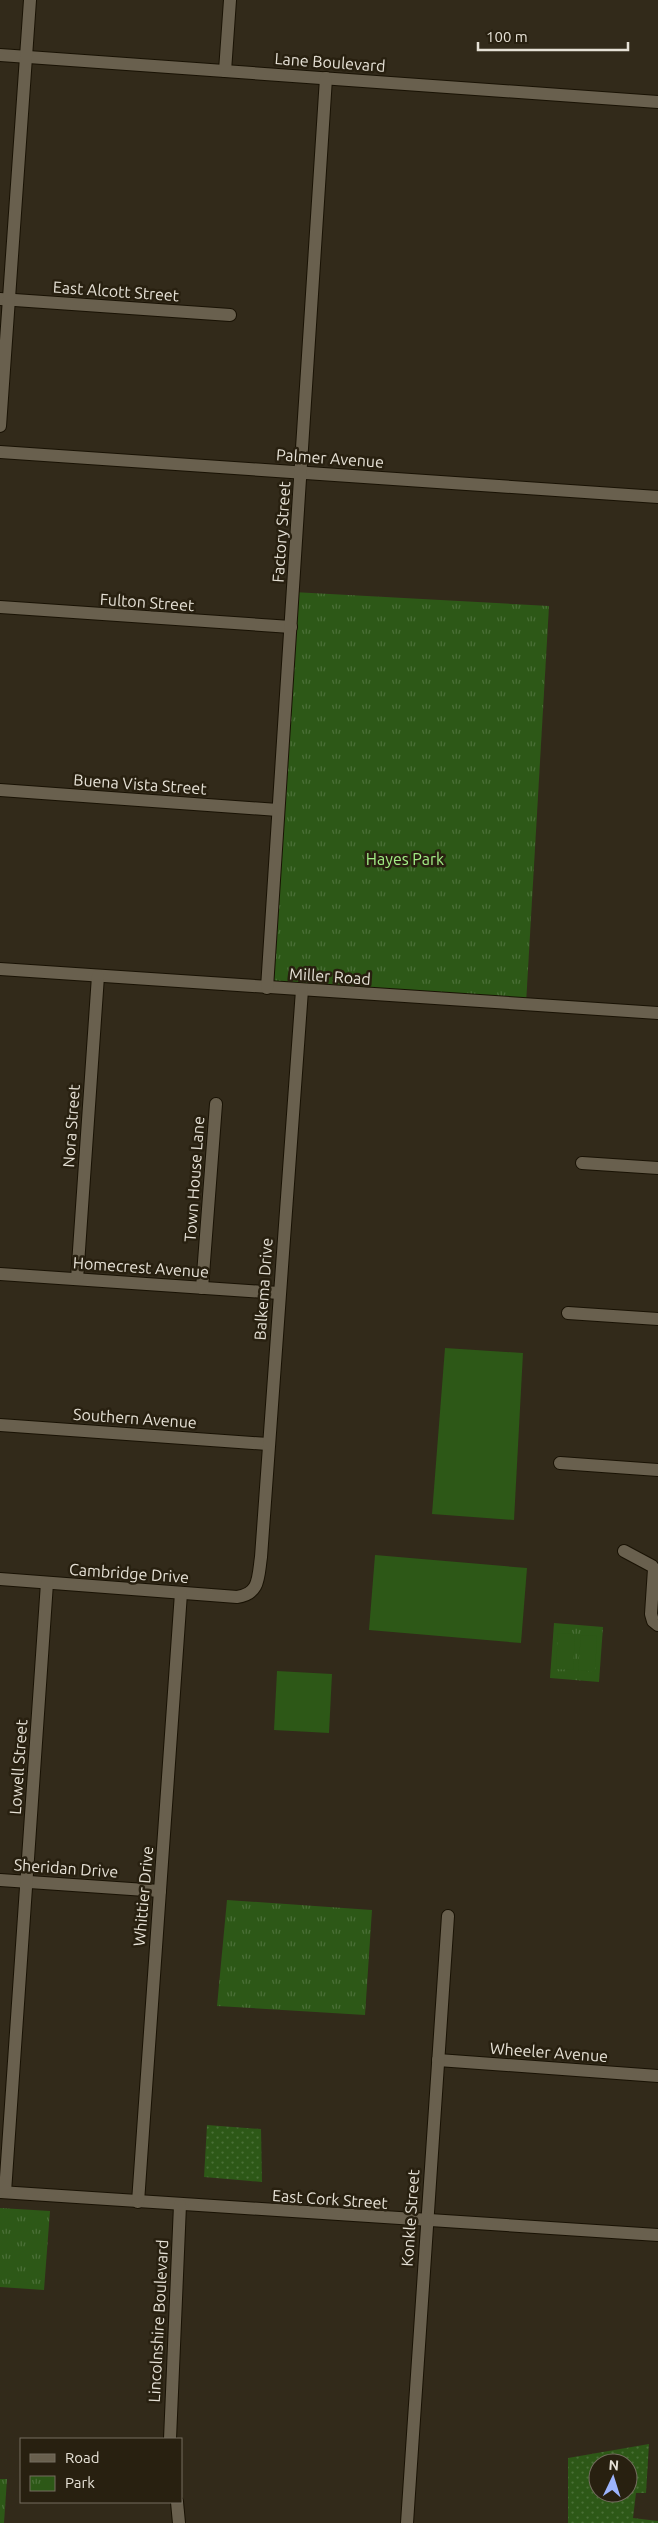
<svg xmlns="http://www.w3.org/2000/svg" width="658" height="2523" viewBox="0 0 658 2523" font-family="Ubuntu,sans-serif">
<defs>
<pattern id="grass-dots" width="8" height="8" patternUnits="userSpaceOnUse" patternTransform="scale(1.25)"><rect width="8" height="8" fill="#2d5817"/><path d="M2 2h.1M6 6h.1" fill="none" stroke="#4b7038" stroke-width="1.8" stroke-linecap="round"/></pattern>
<pattern id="park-tufts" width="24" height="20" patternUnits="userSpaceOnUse" patternTransform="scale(1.25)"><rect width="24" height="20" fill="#2d5817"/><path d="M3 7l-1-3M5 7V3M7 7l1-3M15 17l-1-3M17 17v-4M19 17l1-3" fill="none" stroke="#4b7038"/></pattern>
</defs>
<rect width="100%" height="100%" fill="#322a1a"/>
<g fill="url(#grass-dots)" fill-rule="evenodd">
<path d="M207 2125 261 2129 262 2182 204 2177Z"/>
<path d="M649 2444 646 2493H636L633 2518 658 2521V2523H568V2458ZM598 2463H628V2493H598Z"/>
</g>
<g fill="url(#park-tufts)">
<path d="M293 592 549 606 526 1004 267 988Z"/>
<path d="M554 1623 603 1627 599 1682 550 1678Z"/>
<path d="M227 1900 372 1910 365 2015 217 2006Z"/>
<path d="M0 2208 50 2211 44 2290 0 2287Z"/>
<path d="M0 2479H7L4 2523H0Z"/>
</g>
<g fill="#2d5817">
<path d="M445 1348 523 1353 514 1520 432 1514Z"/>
<path d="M375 1555 527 1568 521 1643 369 1630Z"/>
<path d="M558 1633 575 1634 573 1670 556 1669Z"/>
<path d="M581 1635 597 1636 595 1672 578 1670Z"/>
<path d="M277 1671 332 1674 329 1733 274 1730Z"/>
</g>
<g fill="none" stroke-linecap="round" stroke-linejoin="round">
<defs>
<g id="minor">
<path d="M0 55 658 102"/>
<path d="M225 71 230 0"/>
<path d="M0 299 230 315"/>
<path d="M0 426 30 0"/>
<path d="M0 452 658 497"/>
<path d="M0 607 291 627"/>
<path d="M0 790 278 810"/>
<path d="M0 969 658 1013"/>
<path d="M267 988 326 78"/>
<path d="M582 1163 658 1168"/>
<path d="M0 1274 279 1293"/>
<path d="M77 1279 98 976"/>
<path d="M202 1288 216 1104"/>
<path d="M568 1313 658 1319"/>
<path d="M0 1425 268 1444"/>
<path d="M560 1463 658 1470"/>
<path d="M624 1551 652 1566 654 1569 651 1614 653 1621 658 1625"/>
<path d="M0 1579 237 1597C260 1594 258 1577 261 1557L302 990"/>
<path d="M0 1880 160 1891"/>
<path d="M438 2060 658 2076"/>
<path d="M0 2192 658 2235"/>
<path d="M5 2192 47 1583"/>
<path d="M138 2202 181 1593"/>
<path d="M170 2439 180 2205"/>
<path d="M177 2502 179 2523"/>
<path d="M407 2523 448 1916"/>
</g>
</defs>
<use href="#minor" stroke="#191204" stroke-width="14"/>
<use href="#minor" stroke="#69604e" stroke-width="12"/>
</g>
<g text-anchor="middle" stroke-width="5" stroke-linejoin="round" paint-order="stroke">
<g font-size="16" fill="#e6e1d6" stroke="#282010">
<text transform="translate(330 62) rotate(4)" y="6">Lane Boulevard</text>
<text transform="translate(116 291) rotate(4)" y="6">East Alcott Street</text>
<text transform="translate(330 458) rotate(4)" y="6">Palmer Avenue</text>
<text transform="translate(281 532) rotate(-86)" y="6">Factory Street</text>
<text transform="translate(147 602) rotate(4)" y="6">Fulton Street</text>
<text transform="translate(140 784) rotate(4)" y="6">Buena Vista Street</text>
<text transform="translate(330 976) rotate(4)" y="6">Miller Road</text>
<text transform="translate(71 1126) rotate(-86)" y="6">Nora Street</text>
<text transform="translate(194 1179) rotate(-86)" y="6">Town House Lane</text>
<text transform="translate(141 1267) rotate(4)" y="6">Homecrest Avenue</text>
<text transform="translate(263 1289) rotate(-86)" y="6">Balkema Drive</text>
<text transform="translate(135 1418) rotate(4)" y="6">Southern Avenue</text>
<text transform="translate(129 1573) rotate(4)" y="6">Cambridge Drive</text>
<text transform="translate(18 1767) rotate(-86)" y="6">Lowell Street</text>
<text transform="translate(66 1868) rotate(4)" y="6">Sheridan Drive</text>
<text transform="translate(143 1896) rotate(-85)" y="6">Whittier Drive</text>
<text transform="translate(549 2052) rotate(4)" y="6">Wheeler Avenue</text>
<text transform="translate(330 2199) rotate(4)" y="6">East Cork Street</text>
<text transform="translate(410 2218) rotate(-86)" y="6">Konkle Street</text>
<text transform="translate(158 2321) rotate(-87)" y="6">Lincolnshire Boulevard</text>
</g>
<g font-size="16" fill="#a3ed85" stroke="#282010">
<text x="405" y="865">Hayes Park</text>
</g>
</g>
<rect x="20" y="2438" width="162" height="65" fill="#282010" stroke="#746d5f"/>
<rect x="30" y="2454" width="25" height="8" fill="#69604e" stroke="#746d5f"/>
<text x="65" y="2463" font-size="15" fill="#e6e1d6">Road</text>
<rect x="30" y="2476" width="25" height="15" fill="url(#park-tufts)" stroke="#746d5f"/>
<text x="65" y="2488" font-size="15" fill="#e6e1d6">Park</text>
<g transform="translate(613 2478) rotate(4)"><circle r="24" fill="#282010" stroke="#746d5f"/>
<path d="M0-4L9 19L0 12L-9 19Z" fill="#9cb4fd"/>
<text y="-8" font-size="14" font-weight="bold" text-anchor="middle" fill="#e6e1d6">N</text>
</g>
<path d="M478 42v8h150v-8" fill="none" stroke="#e6e1d6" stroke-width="2.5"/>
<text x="486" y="42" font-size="15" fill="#e6e1d6" stroke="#282010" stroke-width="4" paint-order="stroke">100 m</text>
</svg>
